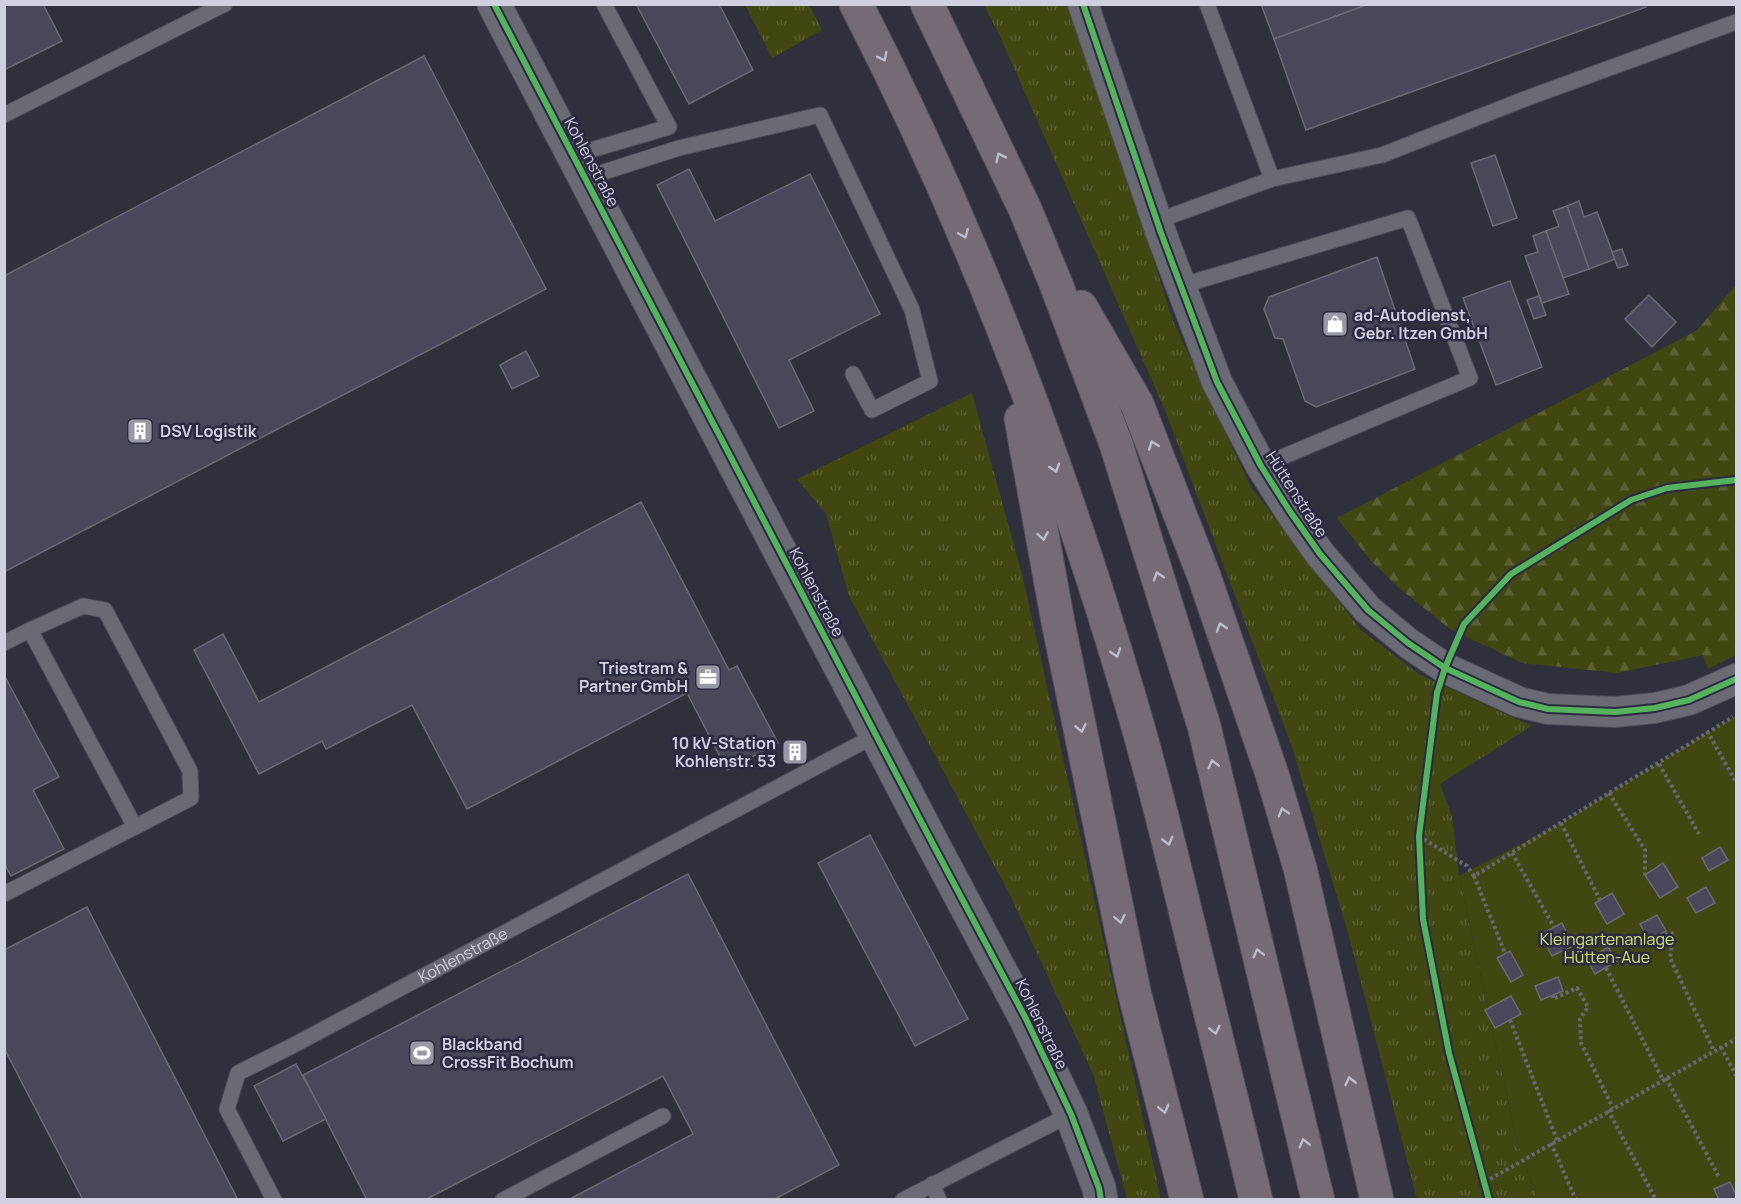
<svg xmlns="http://www.w3.org/2000/svg" width="1741" height="1204" viewBox="0 0 1741 1204" font-family="Manrope,sans-serif">
<defs>
<pattern id="grass-tufts" width="24" height="20" patternUnits="userSpaceOnUse" patternTransform="scale(1.5)"><rect width="24" height="20" fill="#404710"/><path d="M3 7l-1-3M5 7V3M7 7l1-3M15 17l-1-3M17 17v-4M19 17l1-3" fill="none" stroke="#5b6032"/></pattern>
<pattern id="forest-firs" width="22" height="20" patternUnits="userSpaceOnUse" patternTransform="scale(1.5)"><rect width="22" height="20" fill="#404710"/><path d="M5 1l3.5 6h-7zM16 11l3.5 6h-7z" fill="#5b6032"/></pattern>
</defs>
<rect width="100%" height="100%" fill="#302f3c"/>
<g fill="url(#grass-tufts)">
<path d="M745 5H809L822 30 772 58Z"/>
<path d="M984 5H1067L1093 67 1173 321 1251 487 1361 630 1420 675 1532 726 1440 784 1452 816 1459 876 1517 1141 1537 1199H1417L1349 936 1292 747 1165 410 999 34Z"/>
<path d="M972 393 1023 578 1161 1199H1127L1093 1074 1009 893 849 596 826 514 797 479Z"/>
</g>
<path fill="url(#forest-firs)" d="M1736 285V655L1708 669 1703 655 1617 673 1522 663 1450 629 1399 588 1371 561 1337 518 1696 331Z"/>
<path fill="#404710" d="M1736 715V1199H1537L1517 1141 1459 876 1561 823Z"/>
<g fill="#4a475b" stroke="#6a6975" stroke-width="1.5">
<path d="M4 4H43L62 41 4 70Z"/>
<path d="M636 4H719L753 70 689 104Z"/>
<path d="M1261 4H1369L1274 39Z"/>
<path d="M1369 4H1645L1646 7 1306 130 1274 39Z"/>
<path d="M424 56 546 289 4 572V276Z"/>
<path d="M1495 155 1517 218 1493 226 1471 163Z"/>
<path d="M689 169 715 221 810 174 880 314 789 360 814 411 779 428 657 185Z"/>
<path d="M1579 201 1584 217 1597 212 1615 259 1589 269 1567 206Z"/>
<path d="M1567 206 1589 269 1563 278 1546 231 1559 226 1553 211Z"/>
<path d="M1546 231 1569 294 1542 303 1525 256 1538 252 1533 236Z"/>
<path d="M1622 249 1628 265 1618 268 1612 252Z"/>
<path d="M1377 257 1415 369 1316 407 1305 401 1283 339 1275 338 1264 309 1269 297Z"/>
<path d="M1510 281 1542 367 1496 385 1463 298Z"/>
<path d="M1649 295 1676 322 1652 347 1625 319Z"/>
<path d="M1539 296 1546 315 1534 319 1527 300Z"/>
<path d="M526 351 539 376 512 389 500 365Z"/>
<path d="M641 502 729 670 737 666 778 743 727 770 687 693 467 809 412 705 326 749 322 741 259 774 194 650 223 634 259 702Z"/>
<path d="M4 675 59 777 33 790 64 849 11 876 4 863Z"/>
<path d="M794 744 801 757 795 760 788 747Z"/>
<path d="M870 835 968 1019 915 1046 818 863Z"/>
<path d="M1720 847 1728 860 1709 871 1702 858Z"/>
<path d="M1663 863 1678 887 1660 898 1645 875Z"/>
<path d="M688 874 839 1165 773 1200H568L693 1134 663 1076 425 1200H367L303 1075Z"/>
<path d="M1706 887 1715 903 1696 913 1687 898Z"/>
<path d="M1612 893 1624 914 1607 924 1595 903Z"/>
<path d="M87 907 238 1200H83L4 1048V950Z"/>
<path d="M1657 915 1666 931 1649 941 1640 924Z"/>
<path d="M1562 923 1573 946 1552 956 1541 934Z"/>
<path d="M1608 947 1617 961 1595 974 1587 960Z"/>
<path d="M1510 951 1523 975 1511 982 1497 958Z"/>
<path d="M1558 977 1563 991 1541 1000 1535 986Z"/>
<path d="M1511 996 1521 1014 1495 1028 1485 1010Z"/>
<path d="M296 1064 326 1119 283 1141 254 1086Z"/>
<path d="M1730 1182 1736 1195V1200H1719L1714 1189Z"/>
</g>
<g fill="none" stroke-linecap="round" stroke-linejoin="round">
<defs>
<g id="service">
<path d="M1207 4 1272 179"/>
<path d="M4 115 225 4"/>
<path d="M574 155 669 127 604 4"/>
<path d="M585 178 679 148 820 115 912 310 930 381 872 410 853 374"/>
<path d="M1157 221 1272 179 1382 155 1530 97 1736 22"/>
<path d="M1180 286 1408 218 1470 378 1261 466"/>
<path d="M30 630 83 606 105 610 190 771 191 798 135 827"/>
<path d="M4 643 30 630 135 827 4 894"/>
<path d="M932 1184 939 1200"/>
<path id="s1" d="M274 1200 227 1109 238 1073 292 1046 876 735"/>
<path d="M503 1200 663 1116"/>
<path d="M903 1200 1071 1114"/>
</g>
<path id="minor" d="M1083 4 1161 233 1217 382 1261 466 1289 510 1320 554 1368 610 1408 643 1445 668 1519 702 1548 709 1615 712 1655 708 1689 700 1736 679"/>
<path id="tertiary" d="M494 4 936 850 1026 1019 1071 1114 1099 1188 1101 1200"/>
<g id="motorway">
<path d="M856 4C967 219 1054 445 1123 676 1148 757 1168 840 1188 922 1211 1014 1234 1107 1256 1200"/>
<path d="M927 4 1025 209 1056 284 1116 444 1204 726 1318 1200"/>
<path d="M1081 307 1137 404 1204 576 1272 774 1300 868 1377 1200"/>
<path d="M1021 419 1058 622 1134 991 1187 1200"/>
</g>
</defs>
<use href="#service" stroke="#4e4c58" stroke-width="17"/>
<use href="#minor" stroke="#4e4c58" stroke-width="32"/>
<use href="#tertiary" stroke="#4e4c58" stroke-width="35"/>
<use href="#motorway" stroke="#4e4c58" stroke-width="35"/>
<g stroke="#686872" stroke-width="4" stroke-dasharray="3 3" stroke-linecap="butt">
<path d="M1707 731 1736 782"/>
<path d="M1659 764 1699 834"/>
<path d="M1609 793 1645 850V875"/>
<path d="M1561 823 1600 900"/>
<path d="M1419 836 1467 866 1474 876 1733 717"/>
<path d="M1512 853 1554 927"/>
<path d="M1474 876 1505 953"/>
<path d="M1659 936 1674 933 1670 958 1714 1051"/>
<path d="M1606 968 1663 1080"/>
<path d="M1553 995V999L1577 988 1588 1007 1580 1019 1581 1043 1613 1108"/>
<path d="M1510 1020 1557 1140"/>
<path d="M1721 1047 1736 1075"/>
<path d="M1666 1078 1719 1177"/>
<path d="M1608 1110 1656 1200"/>
<path d="M1551 1143 1576 1200"/>
<path d="M1485 1182 1736 1039"/>
</g>
<use href="#service" stroke="#6a6a74" stroke-width="15"/>
<use href="#minor" stroke="#6a6a74" stroke-width="30"/>
<use href="#tertiary" stroke="#6a6a74" stroke-width="33"/>
<use href="#motorway" stroke="#746b77" stroke-width="33"/>
<defs>
<g id="cycleway">
<path d="M494 4 936 850 1026 1019 1071 1114 1099 1188 1101 1200"/>
<path d="M1083 4 1161 233 1217 382 1261 466 1289 510 1320 554 1368 610 1408 643 1445 668 1519 702 1548 709 1615 712 1655 708 1689 700 1736 679"/>
<path d="M1489 1200 1449 1053 1423 919 1419 836 1437 693 1445 668 1464 624 1511 574 1631 500 1667 488 1736 480"/>
</g>
</defs>
<use href="#cycleway" stroke="#2c2942" stroke-width="10"/>
<use href="#cycleway" stroke="#56b35d" stroke-width="6"/>
</g>
<defs><path id="oneway-chevron" d="M-2-3.5L2.5 0L-2 3.5" fill="none" stroke-width="1.6" stroke-linecap="round" stroke-linejoin="round" transform="scale(1.5)"/></defs>
<g stroke="#bebccc">
<use href="#oneway-chevron" transform="translate(883 57) rotate(63)"/>
<use href="#oneway-chevron" transform="translate(1000 157) rotate(-116)"/>
<use href="#oneway-chevron" transform="translate(964 234) rotate(67)"/>
<use href="#oneway-chevron" transform="translate(1153 445) rotate(-111)"/>
<use href="#oneway-chevron" transform="translate(1055 468) rotate(72)"/>
<use href="#oneway-chevron" transform="translate(1043 536) rotate(80)"/>
<use href="#oneway-chevron" transform="translate(1158 576) rotate(-108)"/>
<use href="#oneway-chevron" transform="translate(1221 627) rotate(-109)"/>
<use href="#oneway-chevron" transform="translate(1116 653) rotate(72)"/>
<use href="#oneway-chevron" transform="translate(1081 728) rotate(78)"/>
<use href="#oneway-chevron" transform="translate(1213 764) rotate(-104)"/>
<use href="#oneway-chevron" transform="translate(1283 812) rotate(-107)"/>
<use href="#oneway-chevron" transform="translate(1168 841) rotate(76)"/>
<use href="#oneway-chevron" transform="translate(1120 919) rotate(79)"/>
<use href="#oneway-chevron" transform="translate(1258 953) rotate(-104)"/>
<use href="#oneway-chevron" transform="translate(1215 1030) rotate(76)"/>
<use href="#oneway-chevron" transform="translate(1350 1081) rotate(-103)"/>
<use href="#oneway-chevron" transform="translate(1164 1109) rotate(76)"/>
<use href="#oneway-chevron" transform="translate(1304 1143) rotate(-104)"/>
</g>
<defs>
<symbol id="shop-square" viewBox="-11 -11 22 22"><rect x="-9" y="-9" width="18" height="18" rx="4" fill="#9998a7" stroke="#2c2942"/><path d="M-5-2.5h2.3a2.7 3.5 0 0 1 5.4 0H5L5.5 6h-11ZM-1.5-2.5h3a1.5 2.3 0 0 0-3 0Z" fill="#fff"/></symbol>
<symbol id="building-square" viewBox="-11 -11 22 22"><rect x="-9" y="-9" width="18" height="18" rx="4" fill="#9998a7" stroke="#2c2942"/><path d="M-4-6H4V6H1V3H-1V6H-4ZM-2.5-4.3h1.7v1.8h-1.7ZM.8-4.3h1.7v1.8H.8ZM-2.5-1h1.7V.8h-1.7ZM.8-1h1.7V.8H.8Z" fill="#fff"/></symbol>
<symbol id="office-square" viewBox="-11 -11 22 22"><rect x="-9" y="-9" width="18" height="18" rx="4" fill="#9998a7" stroke="#2c2942"/><path d="M-6-3h4V-5.5h4V-3h4V5H-6ZM-1-4.5V-3h2v-1.5ZM-6 0V1H6V0Z" fill="#fff"/></symbol>
<symbol id="stadium-square" viewBox="-11 -11 22 22"><rect x="-9" y="-9" width="18" height="18" rx="4" fill="#9998a7" stroke="#2c2942"/><path d="M0-5a6.5 5 0 1 0 0 10a6.5 5 0 1 0 0-10ZM-3.5-1.8h7v3.6h-7Z" fill="#fff"/></symbol>
</defs>
<g fill-rule="evenodd">
<use href="#shop-square" x="1320" y="309" width="30" height="30"/>
<use href="#building-square" x="125" y="416" width="30" height="30"/>
<use href="#office-square" x="693" y="662" width="30" height="30"/>
<use href="#building-square" x="780" y="737" width="30" height="30"/>
<use href="#stadium-square" x="407" y="1038" width="30" height="30"/>
</g>
<g text-anchor="middle" stroke-width="5" stroke-linejoin="round" paint-order="stroke">
<g font-size="16" fill="#d1d0e1" stroke="#2c2942">
<text transform="translate(592 162) rotate(62)" y="6">Kohlenstraße</text>
<text transform="translate(1297 494) rotate(57)" y="6">Hüttenstraße</text>
<text transform="translate(817 592) rotate(62)" y="6">Kohlenstraße</text>
<text dy="6" stroke="none"><textPath href="#s1" startOffset="394">Kohlenstraße</textPath></text>
<text transform="translate(1042 1024) rotate(64)" y="6">Kohlenstraße</text>
</g>
<g font-size="16" font-weight="bold" fill="#d1d0e1" stroke="#2c2942" text-anchor="start">
<text x="1354" y="321">ad-Autodienst,<tspan x="1354" dy="18">Gebr. Itzen GmbH</tspan></text>
<text x="160" y="437">DSV Logistik</text>
<text x="688" y="674" text-anchor="end">Triestram &amp;<tspan x="688" dy="18">Partner GmbH</tspan></text>
<text x="776" y="749" text-anchor="end">10 kV-Station<tspan x="776" dy="18">Kohlenstr. 53</tspan></text>
<text x="442" y="1050">Blackband<tspan x="442" dy="18">CrossFit Bochum</tspan></text>
</g>
<g font-size="16" fill="#cee36a" stroke="#2c2942">
<text x="1607" y="945">Kleingartenanlage<tspan x="1607" dy="18">Hütten-Aue</tspan></text>
</g>
</g>
<rect width="1741" height="1204" fill="none" stroke="#d1d0e1" stroke-width="12"/>
</svg>
